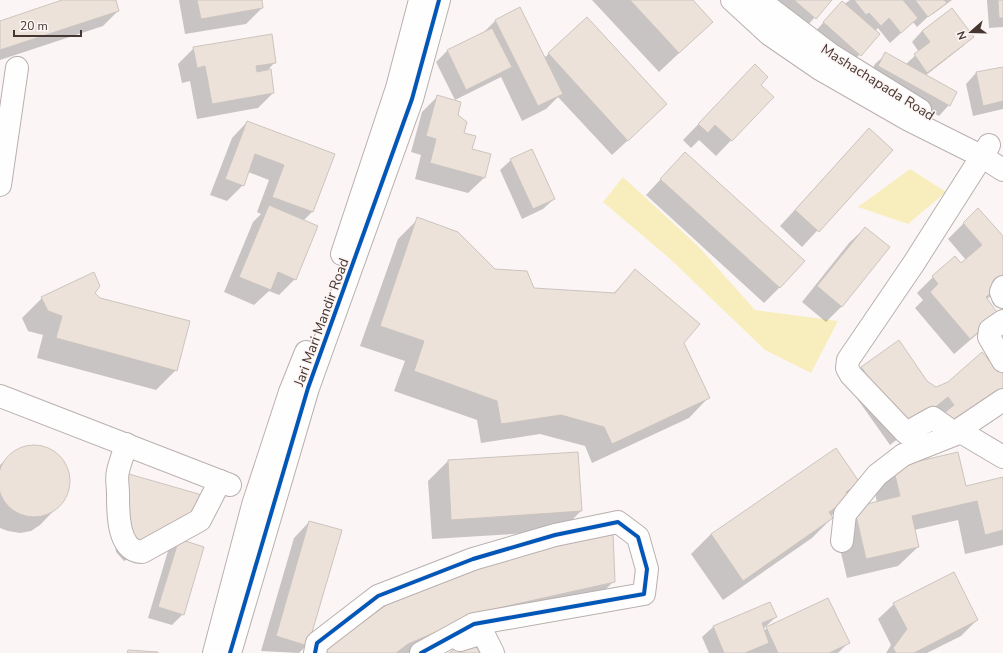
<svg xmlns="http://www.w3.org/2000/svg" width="1003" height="653" viewBox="0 0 1003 653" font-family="'Nunito Sans',sans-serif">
<rect width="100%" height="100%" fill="#fbf6f5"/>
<g fill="#f8eebd">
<path d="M910 169 946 192 908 224 858 207Z"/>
<path d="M623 177 698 246 755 310 838 321 811 373 765 350 669 258 603 202Z"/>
</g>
<g fill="#0003">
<path d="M65 0H115L118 11 103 26 0 60V22Z"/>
<path d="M179 0H261L262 8 246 24 185 34Z"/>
<path d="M592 0H692L712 22 659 72Z"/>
<path d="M760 0H830L800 34Z"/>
<path d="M850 0H952L933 14V12L917 27 913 22 890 43 878 28 875 31 878 34 849 66 813 34 832 13Z"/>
<path d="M987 0H1003V27L989 28Z"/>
<path d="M951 9 972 37 962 47 925 76 949 105 939 116 868 77 875 64 886 54 905 65 919 52 912 42 922 31Z"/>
<path d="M587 19 650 120 612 155 558 97 546 109 522 121 501 77 455 100 436 62 447 51 482 34 496 20 544 58Z"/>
<path d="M194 48 275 62 267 71 273 93 258 108 197 119 190 81 182 83 178 64Z"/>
<path d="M1003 68V109L973 116 966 84 976 73Z"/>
<path d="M740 81 760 85 773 97 716 156 699 140 691 148 683 140Z"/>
<path d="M438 96 456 115 471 150 490 155 484 178 468 193 415 179 421 155 411 152 422 112Z"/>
<path d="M247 122 334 154 312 212 303 221 295 279 279 295 269 291 254 305 224 292 253 222 261 214 257 212 269 180 248 172 243 185 227 201 210 195 232 138Z"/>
<path d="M869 129 892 150 802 247 780 226Z"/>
<path d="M685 153 780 287 764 303 646 195Z"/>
<path d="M511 160 554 199 543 209 522 219 500 170Z"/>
<path d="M978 209 1003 238V286L987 299 982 330 954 354 915 308 923 300 917 293 933 277 961 264 966 260 948 239Z"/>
<path d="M418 219 495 270 533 289 613 294 635 270 683 343 708 398 689 418 592 463 585 446 540 434 481 443 477 420 394 391 405 361 360 346 398 239Z"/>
<path d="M865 228 842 306 826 322 802 302 849 243Z"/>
<path d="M93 293 176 370 156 390 37 358 43 335 28 331 22 318 42 298Z"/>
<path d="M862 368 926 381 936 388 999 374 940 446 928 430 932 412 890 445 846 383Z"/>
<path d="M30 446 43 447 53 451 61 458 67 468 69 479 68 490 64 500 40 525 31 531 20 533 8 531 0 528V465L19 449Z"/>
<path d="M577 453 581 511 561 531 432 539 428 481 448 461Z"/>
<path d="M894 468 965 487 1003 478V545L965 554 958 520 914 530 918 547 898 566 847 578 835 528 877 503 874 488Z"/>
<path d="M858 483 846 495 849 498 831 516 832 518 812 538 723 600 691 554 711 534Z"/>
<path d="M107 488 178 536 124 561 116 552Z"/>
<path d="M309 522 307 645 299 653 261 651 294 538Z"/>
<path d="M179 540 183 614 172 625 148 618 168 551Z"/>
<path d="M614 581 594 601 412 653H323L400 596Z"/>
<path d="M770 603 776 617 763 629 764 631 767 628 848 643 838 653H709L702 637 713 627Z"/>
<path d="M894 604 977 620 961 636 927 653H886L891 645 878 619Z"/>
</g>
<g fill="#ede2d9" stroke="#cbc4bf">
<path d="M62 0H116L119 11 0 50V21Z"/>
<path d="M197 0H262L263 8 201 19Z"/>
<path d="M630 0H693L713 22 679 53Z"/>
<path d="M794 0H832L816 19Z"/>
<path d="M854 0H903L918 18 901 33 889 18 881 26 869 13 866 15Z"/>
<path d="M915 0H944L947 3 928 17Z"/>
<path d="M998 0H1003V18H999Z"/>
<path d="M842 1 880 34 861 56 823 22Z"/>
<path d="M520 7 563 94 538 106 495 20Z"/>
<path d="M952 8 974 37 927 73 914 54 930 42 922 31Z"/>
<path d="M587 17 667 104 628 141 548 53Z"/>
<path d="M492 28 512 67 466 90 447 50Z"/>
<path d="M272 34 276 63 256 66 257 72 271 69 274 93 212 104 205 66 197 68 193 47Z"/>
<path d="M885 52 957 92 950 106 878 66Z"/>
<path d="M755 64 768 77 761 85 774 97 732 141 715 125 708 133 698 124Z"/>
<path d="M1003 67V101L983 106 976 72Z"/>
<path d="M437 95 461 102 458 115 467 122 464 133 476 136 472 149 491 154 485 178 430 163 436 139 426 136Z"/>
<path d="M247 121 335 154 313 212 272 197 284 165 255 154 244 186 225 179Z"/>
<path d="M869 128 893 150 819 232 795 210Z"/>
<path d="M532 149 555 199 533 209 510 159Z"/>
<path d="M685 152 805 261 780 288 660 179Z"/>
<path d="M269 205 318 226 296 280 278 272 271 290 239 277Z"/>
<path d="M978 208 1003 236V284L986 297 999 315 970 339 930 292 938 284 932 276 955 256 961 263 982 245 963 223Z"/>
<path d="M417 217 458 232 495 269 527 271 534 288 615 293 635 269 700 324 684 343 710 398 612 444 604 427 561 415 501 424 497 401 414 371 424 341 380 326Z"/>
<path d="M865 227 890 247 842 307 817 286Z"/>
<path d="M94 272 100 286 95 293 100 298 190 321 177 371 56 338 62 316 48 311 41 297Z"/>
<path d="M899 340 927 381 936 387 948 382 982 352 999 372 1003 369V395L956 432 943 414 954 405 948 397 906 430 861 367Z"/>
<circle cx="34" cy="481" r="36"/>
<path d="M836 448 860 483 846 492 850 498 829 512 833 518 743 581 711 534Z"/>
<path d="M578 452 582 511 451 520 448 460Z"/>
<path d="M958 452 966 486 1003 477V530L985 535 977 501 912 516 919 547 866 559 854 507 900 496 893 467Z"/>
<path d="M122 472 202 495 194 520 140 546 131 536Z"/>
<path d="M309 521 342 530 308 646 276 636Z"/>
<path d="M613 533 615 582 485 611 408 644 396 653H321L400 595 471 566Z"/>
<path d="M179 539 204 547 184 615 158 607Z"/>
<path d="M954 572 978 620 914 653H896L893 648 907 629 893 603Z"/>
<path d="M828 598 850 643 829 653H778L766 627Z"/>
<path d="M770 602 777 617 762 623 769 643 745 653H724L713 626Z"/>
<path d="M471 639 480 653H449Z"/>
<path d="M128 650 158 652V653H127Z"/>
</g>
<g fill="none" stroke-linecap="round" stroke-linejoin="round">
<defs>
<g id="street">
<path d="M732 0 769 34 820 69 909 120 981 156 1003 170"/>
<path d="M759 0 830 54 920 110"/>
<path d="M989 145 914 263 848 360 847 368 851 375 906 433 933 418 954 433 1003 400"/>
<path d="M0 185 17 68"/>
<path d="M342 254 397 88 420 0"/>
<path d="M1003 287 1001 292 1003 297"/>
<path d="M1003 321 990 330 989 337 1003 361"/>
<path d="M0 396 230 485"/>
<path d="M126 444C124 453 120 462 118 471 116 478 118 486 118 493 118 510 117 552 142 552L200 520 220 481"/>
<path d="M842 541 845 514 877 475 903 455 961 432 1003 457"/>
<path d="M460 640 483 633 493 653"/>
<path d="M214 653 253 505 290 392 306 352"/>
<path d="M230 653 308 388 412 99 439 0"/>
<path d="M315 653 317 643 378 596 473 559 555 535 618 522 638 537 647 569 644 594 474 624 421 653"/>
</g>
</defs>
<use href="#street" stroke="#b9b0ae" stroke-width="24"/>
<use href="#street" stroke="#fefefe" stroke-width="22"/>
<defs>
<g id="cycleway">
<path d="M230 653 308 388 412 99 439 0"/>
<path d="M315 653 317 643 378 596 473 559 555 535 618 522 638 537 647 569 644 594 474 624 421 653"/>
</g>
</defs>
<use href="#cycleway" stroke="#fdf5f3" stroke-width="6"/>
<use href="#cycleway" stroke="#0057b8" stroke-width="4"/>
</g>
<g text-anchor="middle" stroke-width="3" stroke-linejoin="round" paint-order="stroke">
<g font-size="14" fill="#453632" stroke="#fdf5f3">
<text transform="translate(878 82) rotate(32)" y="5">Mashachapada Road</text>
<text transform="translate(321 322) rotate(-70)" y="5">Jari Mari Mandir Road</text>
</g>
</g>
<g transform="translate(971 32) rotate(250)" stroke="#fdf5f3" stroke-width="3" paint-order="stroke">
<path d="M0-3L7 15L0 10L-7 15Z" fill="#453632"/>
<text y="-6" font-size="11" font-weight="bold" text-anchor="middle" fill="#453632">N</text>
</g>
<path d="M14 30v6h67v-6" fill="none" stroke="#453632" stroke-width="2"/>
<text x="20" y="30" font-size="12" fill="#453632" stroke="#fdf5f3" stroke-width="3" paint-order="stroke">20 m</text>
</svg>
